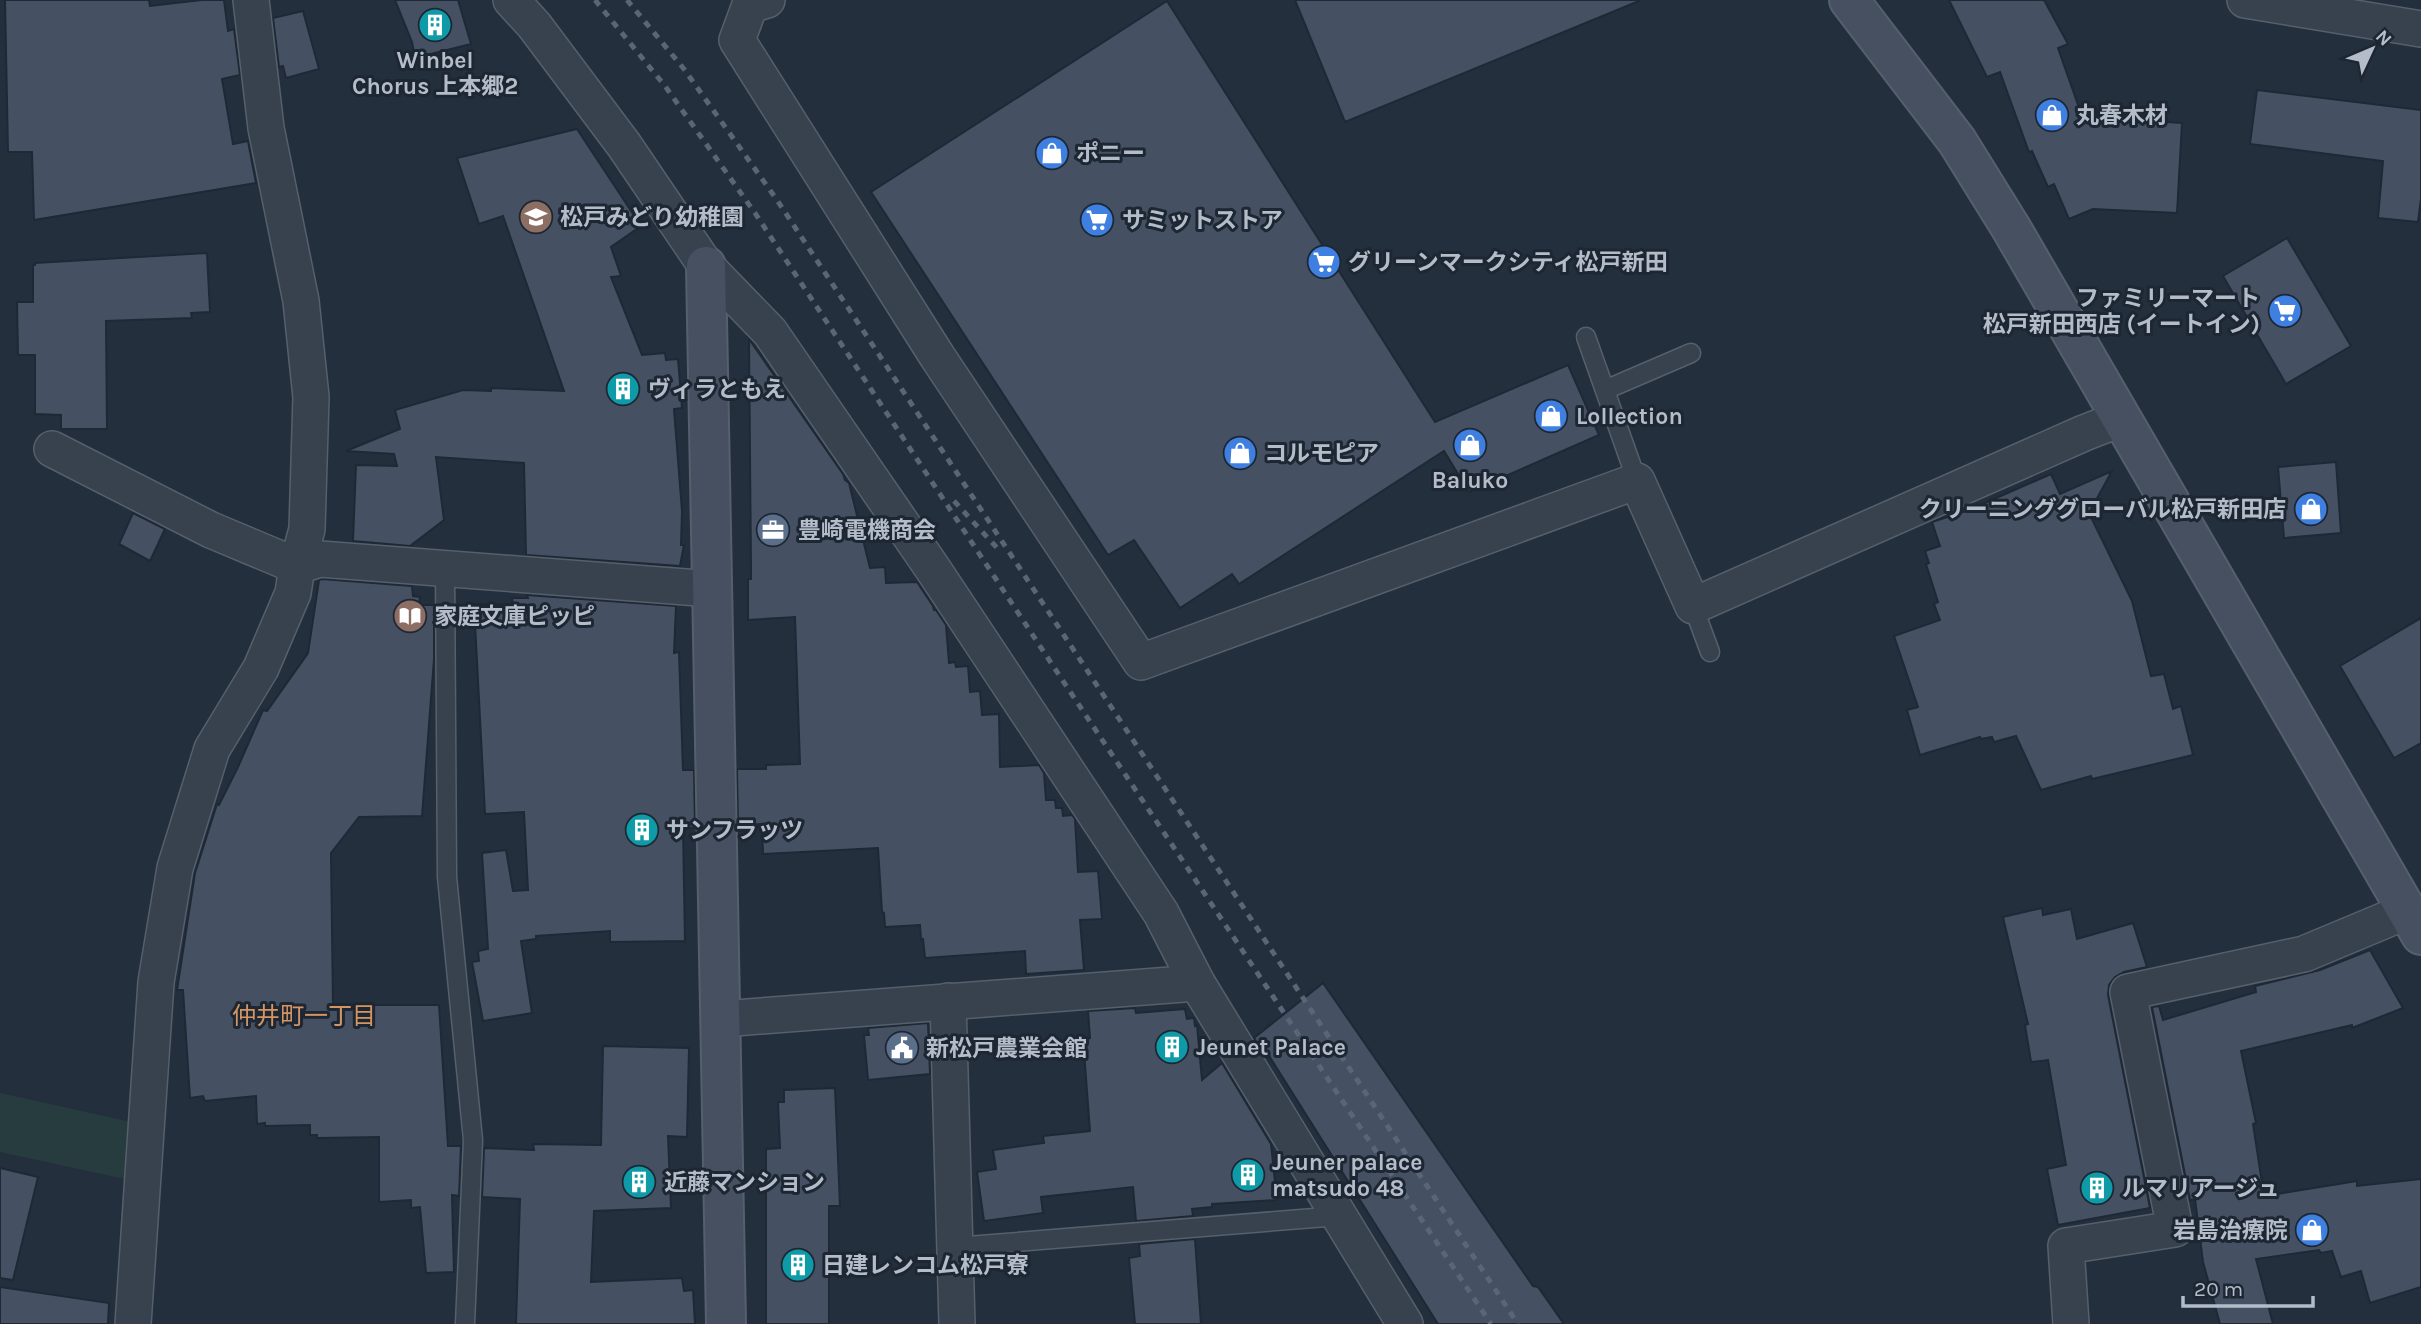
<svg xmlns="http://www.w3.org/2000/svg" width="2421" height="1324" viewBox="0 0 2421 1324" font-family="Karla,'Noto Sans JP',sans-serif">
<rect width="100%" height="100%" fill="#242f3e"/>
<path fill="#263c3f" d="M0 1093 131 1122 125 1179 0 1152Z"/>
<g fill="#455162" stroke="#1f2835" stroke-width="2">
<path d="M5 0H149L150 6 202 0H224L228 31 234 29 240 75 222 79 233 144 248 141 256 183 34 220 32 152H8Z"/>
<path d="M395 0H458L471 44 415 58 412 42Z"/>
<path d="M1295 0H1639V1L1345 122Z"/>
<path d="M1949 0H2044L2068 44 2058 48 2082 116 2182 123 2177 213 2093 209 2069 219 2054 184 2048 187 2032 151 2029 152 2000 72 1987 77Z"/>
<path d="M1167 1 1435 422 1568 365 1599 435 1469 492 1444 451 1239 584 1232 574 1180 608 1134 540 1108 555 871 192Z"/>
<path d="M303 11 319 69 286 78 283 66 279 67 273 18Z"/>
<path d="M2257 90 2421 110V198L2418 222 2378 218 2383 161 2250 144Z"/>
<path d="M577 129 641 226 611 247 621 276 611 277 642 355 665 353 666 360 678 359 682 408 674 409 682 511 681 545H684L680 566 526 555 524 463 436 457 444 520 410 546 353 541 356 465 397 466 394 454 346 451 400 429 395 410 463 390 491 391V388L564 391 503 216 479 224 457 158Z"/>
<path d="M2287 238 2351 346 2286 384 2223 276Z"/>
<path d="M207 253 210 312 191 313 192 318 106 321 107 429H61V415L35 414V355H18L17 302H33V265H35V263Z"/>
<path d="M749 339 843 474 845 480 849 483 870 568 885 567 886 583 917 582 933 606 934 610H936L946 625 949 663 955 662 956 667 968 666 970 692 980 691 982 715 999 714 1000 767 1039 765 1044 773 1046 800H1055L1056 808H1062L1063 816 1072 815 1075 819 1078 872 1098 871 1102 919 1080 920 1084 970 1026 974 1025 951 925 958 923 939H921L920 925 885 927 884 913 882 912 878 848 763 854 762 824 738 825 737 769H766V765L800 764 795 617 748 620V579H751V569Z"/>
<path d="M2336 462 2341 533 2284 538 2278 467Z"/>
<path d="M2112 471 2089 513 2132 601 2151 676 2164 674 2173 709 2181 706 2193 755 2092 779 2091 776 2041 790 2016 736 1994 742 1992 737 1981 739 1980 737 1920 755 1907 710 1918 707 1894 636 1940 620 1934 604 1938 602 1926 564 1929 563 1925 551 1940 546 1932 522 1969 510 2051 474 2060 494Z"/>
<path d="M133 513 165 529 150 561 119 544Z"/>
<path d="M322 579 412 586 413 596 420 597 419 605H434V659L422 816 359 817 331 853 333 1005H439L448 1146H461L459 1196 452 1195 454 1272 426 1273 420 1207 411 1208V1200L379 1202V1137L317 1138V1135H310V1125L265 1126V1123L257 1124 256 1096 205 1101 203 1096 190 1098 183 990H177L195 873 217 804 219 805 238 767 263 710 267 711 308 653 319 580Z"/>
<path d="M527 595 676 606 674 653 679 652 683 770H694L695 828H683L685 941 610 942V931L536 936V939L521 941 532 1013 483 1021 472 962 479 961 478 951 488 949 482 853 506 850 513 891 528 890 524 812 485 814 474 604H513L512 598H528Z"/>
<path d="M2421 618V743L2394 758 2340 666Z"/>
<path d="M2042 908 2043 915 2071 909 2077 939 2133 923 2147 967 2124 972 2115 977 2109 985 2108 995 2150 1208 2058 1225 2047 1169 2066 1165 2048 1060 2031 1062 2025 1025 2028 1024 2003 917Z"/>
<path d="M2370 950 2403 1008 2352 1028V1025L2241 1051 2256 1123 2253 1124 2264 1196 2357 1181V1186L2421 1179V1287L2370 1303 2361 1271 2341 1277 2332 1251 2321 1253 2319 1250 2256 1259 2273 1324H2220L2203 1262 2195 1199 2190 1200 2152 1007 2159 1006 2163 1020 2256 992 2255 986 2320 970Z"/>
<path d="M1323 983 1533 1286 1538 1287 1564 1324H1438L1261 1043 1262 1051 1254 1038Z"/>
<path d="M1135 1008 1136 1013 1185 1009 1187 1019 1194 1018 1195 1026 1197 1025 1202 1080 1222 1063 1271 1144 1277 1200 1212 1204V1207L1192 1209 1193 1216 1136 1221 1133 1187 1041 1197 1043 1213 984 1221 977 1172 996 1169 993 1150 1044 1143 1043 1136 1090 1131 1083 1038H1090L1088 1011Z"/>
<path d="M928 1023 930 1074 868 1080 864 1035H869L868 1028Z"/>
<path d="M603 1046 689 1048 687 1137 668 1136 671 1208 594 1211 591 1282 682 1278 684 1291 693 1290 695 1324H516L520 1199 482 1197 484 1148 534 1150 533 1144 601 1145Z"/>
<path d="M835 1088 840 1206H829V1324H766V1149L780 1148 778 1102H784V1090Z"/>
<path d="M0 1168 38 1177 13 1280 0 1278Z"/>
<path d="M1195 1239 1201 1324H1135L1129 1258 1140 1256 1139 1244Z"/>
<path d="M0 1287 109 1303 108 1324H0Z"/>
</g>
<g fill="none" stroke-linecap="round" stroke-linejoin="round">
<defs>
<g id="lane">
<path d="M1586 337 1637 481"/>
<path d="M1605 390 1691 353"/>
<path d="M445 568 447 877 473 1140 465 1324"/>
<path d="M1693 606 1710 652"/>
<path d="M955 1247 1339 1216"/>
</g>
<g id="street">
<path d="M511 0 534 25 624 145 706 266 770 332 933 569 1161 913 1197 983 1405 1324"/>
<path d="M767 0 750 5 737 40 937 356 1141 662 1637 481 1693 606 2084 433 2120 419"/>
<path d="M2245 0 2421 29"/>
<path d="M52 449 211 530 297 566 320 559 712 589"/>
<path d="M948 1001 957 1324"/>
<path d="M721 1019 1197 983"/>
<path d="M133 1324 156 982 175 868 212 749 261 668 293 593 297 566 307 529 311 397 301 301 266 128 251 0"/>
<path d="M2071 1324 2066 1246 2175 1229 2128 992 2304 954 2407 911"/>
</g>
<g id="secondary">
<path d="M1849 0 1957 141 2011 228 2421 935"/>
<path d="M706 266 726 1324"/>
</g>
</defs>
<use href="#lane" stroke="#565f6c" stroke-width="21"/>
<use href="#street" stroke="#565f6c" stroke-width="38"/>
<use href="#secondary" stroke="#565f6c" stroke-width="42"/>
<use href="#lane" stroke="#38414e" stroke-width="18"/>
<use href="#street" stroke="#38414e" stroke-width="35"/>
<use href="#secondary" stroke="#465061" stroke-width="38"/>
<g stroke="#5a6575" stroke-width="5" stroke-dasharray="7 7" stroke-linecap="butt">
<path d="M595 0 665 86 755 213 1061 678 1491 1324"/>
<path d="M627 0 684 69 777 200 1518 1324"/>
<path d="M954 501 999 550"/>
</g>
</g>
<defs>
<symbol id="building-disc" viewBox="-11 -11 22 22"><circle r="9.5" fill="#0f9aa8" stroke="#1d2633"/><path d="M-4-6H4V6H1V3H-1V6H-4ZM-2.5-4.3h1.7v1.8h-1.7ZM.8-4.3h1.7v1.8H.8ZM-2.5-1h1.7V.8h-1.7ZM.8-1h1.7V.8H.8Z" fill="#fff"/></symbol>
<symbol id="shop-disc" viewBox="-11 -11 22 22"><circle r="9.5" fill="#3f7fe0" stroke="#1d2633"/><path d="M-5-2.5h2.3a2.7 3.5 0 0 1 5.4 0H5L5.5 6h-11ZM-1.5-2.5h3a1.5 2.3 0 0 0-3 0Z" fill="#fff"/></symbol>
<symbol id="school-disc" viewBox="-11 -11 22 22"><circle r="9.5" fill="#8d6e63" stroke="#1d2633"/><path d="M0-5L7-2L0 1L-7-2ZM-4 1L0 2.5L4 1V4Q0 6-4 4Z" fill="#fff"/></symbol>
<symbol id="supermarket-disc" viewBox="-11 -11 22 22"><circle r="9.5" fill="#3f7fe0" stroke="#1d2633"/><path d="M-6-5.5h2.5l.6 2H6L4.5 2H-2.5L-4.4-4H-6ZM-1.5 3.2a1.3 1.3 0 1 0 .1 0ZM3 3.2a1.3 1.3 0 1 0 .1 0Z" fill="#fff"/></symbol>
<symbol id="office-disc" viewBox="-11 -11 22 22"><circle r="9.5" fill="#5c6f8a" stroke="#1d2633"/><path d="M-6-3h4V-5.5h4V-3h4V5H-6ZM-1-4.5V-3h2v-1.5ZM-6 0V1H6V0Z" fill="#fff"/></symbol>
<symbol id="library-disc" viewBox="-11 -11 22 22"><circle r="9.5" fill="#8d6e63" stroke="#1d2633"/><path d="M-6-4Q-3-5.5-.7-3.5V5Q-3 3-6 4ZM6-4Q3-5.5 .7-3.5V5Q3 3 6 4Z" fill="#fff"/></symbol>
<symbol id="civic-disc" viewBox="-11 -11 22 22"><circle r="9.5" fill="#5c6f8a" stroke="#1d2633"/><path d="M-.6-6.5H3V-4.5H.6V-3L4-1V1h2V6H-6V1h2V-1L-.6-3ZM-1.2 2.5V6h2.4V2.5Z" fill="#fff"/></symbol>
</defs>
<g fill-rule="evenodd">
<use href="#building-disc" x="416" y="6" width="38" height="38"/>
<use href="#shop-disc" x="2033" y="96" width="38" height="38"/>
<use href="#shop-disc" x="1033" y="134" width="38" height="38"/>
<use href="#school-disc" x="517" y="198" width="38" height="38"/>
<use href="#supermarket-disc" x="1078" y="201" width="38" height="38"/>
<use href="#supermarket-disc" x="1305" y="243" width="38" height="38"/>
<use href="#supermarket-disc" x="2266" y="292" width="38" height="38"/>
<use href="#building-disc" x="604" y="370" width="38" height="38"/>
<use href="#shop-disc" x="1532" y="397" width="38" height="38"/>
<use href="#shop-disc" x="1451" y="426" width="38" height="38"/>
<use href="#shop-disc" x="1221" y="434" width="38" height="38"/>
<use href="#shop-disc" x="2292" y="490" width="38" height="38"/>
<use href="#office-disc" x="754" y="511" width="38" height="38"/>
<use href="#library-disc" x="391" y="597" width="38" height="38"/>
<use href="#building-disc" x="623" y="811" width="38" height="38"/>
<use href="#building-disc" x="1153" y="1028" width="38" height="38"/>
<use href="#civic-disc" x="883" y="1029" width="38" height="38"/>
<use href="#building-disc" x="1229" y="1156" width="38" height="38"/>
<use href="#building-disc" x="620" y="1163" width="38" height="38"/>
<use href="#building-disc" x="2078" y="1169" width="38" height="38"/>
<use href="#shop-disc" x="2293" y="1211" width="38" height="38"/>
<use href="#building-disc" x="779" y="1246" width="38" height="38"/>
</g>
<g text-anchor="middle" stroke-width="6" stroke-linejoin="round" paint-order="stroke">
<g font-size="23" font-weight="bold" fill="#b4bcc9" stroke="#1d2633" text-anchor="start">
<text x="435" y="68" text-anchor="middle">Winbel<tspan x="435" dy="26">Chorus 上本郷2</tspan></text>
<text x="2076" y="123">丸春木材</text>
<text x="1076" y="161">ポニー</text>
<text x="560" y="225">松戸みどり幼稚園</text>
<text x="1122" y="228">サミットストア</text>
<text x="1348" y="270">グリーンマークシティ松戸新田</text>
<text x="2260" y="306" text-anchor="end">ファミリーマート<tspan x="2260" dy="26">松戸新田西店 (イートイン)</tspan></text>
<text x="648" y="397">ヴィラともえ</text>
<text x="1576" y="424">Lollection</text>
<text x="1264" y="461">コルモピア</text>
<text x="1470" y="488" text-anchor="middle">Baluko</text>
<text x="2286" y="517" text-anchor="end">クリーニンググローバル松戸新田店</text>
<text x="798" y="538">豊崎電機商会</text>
<text x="434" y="624">家庭文庫ピッピ</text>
<text x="666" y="838">サンフラッツ</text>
<text x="1196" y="1055">Jeunet Palace</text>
<text x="926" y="1056">新松戸農業会館</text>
<text x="1272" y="1170">Jeuner palace<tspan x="1272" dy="26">matsudo 48</tspan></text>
<text x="664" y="1190">近藤マンション</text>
<text x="2122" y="1196">ルマリアージュ</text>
<text x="2288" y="1238" text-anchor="end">岩島治療院</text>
<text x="822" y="1273">日建レンコム松戸寮</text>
</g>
<g font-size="24" fill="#d59563" stroke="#1d2633">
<text x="304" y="1024">仲井町一丁目</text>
</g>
</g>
<g transform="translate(2372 49) rotate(46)" stroke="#1d2633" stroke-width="5" paint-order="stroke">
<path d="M0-5L12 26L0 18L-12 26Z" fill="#b4bcc9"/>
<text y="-10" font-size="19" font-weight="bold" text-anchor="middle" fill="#b4bcc9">N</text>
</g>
<path d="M2183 1296v10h130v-10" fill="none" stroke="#b4bcc9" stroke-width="3.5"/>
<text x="2194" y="1296" font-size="21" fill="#b4bcc9" stroke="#1d2633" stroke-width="5" paint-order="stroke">20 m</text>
</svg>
